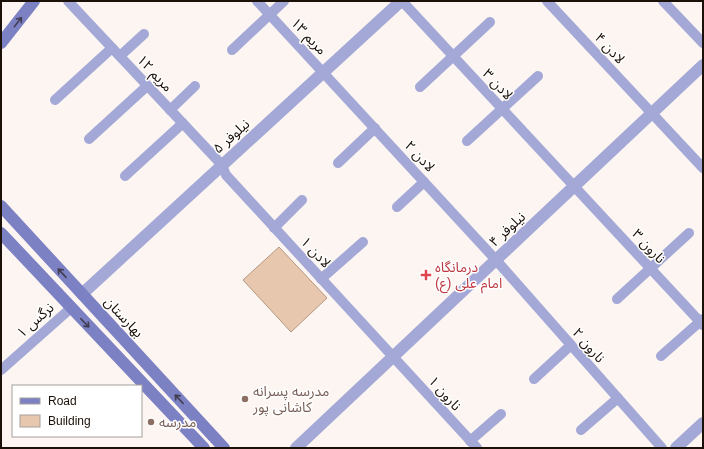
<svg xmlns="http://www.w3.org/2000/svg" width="704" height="449" viewBox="0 0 704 449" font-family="Arial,'Noto Sans Arabic',sans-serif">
<rect width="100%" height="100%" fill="#fcf5f1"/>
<path fill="#e8c7af" stroke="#b59680" d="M279 247 327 298 291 332 243 280Z"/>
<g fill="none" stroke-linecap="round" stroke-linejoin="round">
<g stroke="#a3a8d6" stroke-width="10">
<path d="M68 1 222 165 226 175 477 448"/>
<path d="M257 1 496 260 662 448"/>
<path d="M402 1 703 325"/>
<path d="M547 1 703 168"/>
<path d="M663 1 703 43"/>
<path d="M232 50 284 1"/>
<path d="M120 56 144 34"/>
<path d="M420 87 490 22"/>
<path d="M55 100 112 48"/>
<path d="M170 110 195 86"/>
<path d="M89 139 147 86"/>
<path d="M467 141 538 76"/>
<path d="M338 163 375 128"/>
<path d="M125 176 183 123"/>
<path d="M397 207 424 182"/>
<path d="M274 228 302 200"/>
<path d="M321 279 363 242"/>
<path d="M617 299 689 233"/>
<path d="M661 356 703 319"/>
<path d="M1 370 71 308"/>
<path d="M534 379 571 345"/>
<path d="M581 430 618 398"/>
<path d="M470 441 501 414"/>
</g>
<g stroke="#a3a8d6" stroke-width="12">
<path d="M82 294 401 1"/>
<path d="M296 448 703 65"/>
<path d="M676 448 703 423"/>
</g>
<g stroke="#7c81c4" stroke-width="12">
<path d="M1 43 34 1"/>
<path d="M1 206 224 448"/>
<path d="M1 233 204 448"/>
</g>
</g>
<defs><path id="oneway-shaft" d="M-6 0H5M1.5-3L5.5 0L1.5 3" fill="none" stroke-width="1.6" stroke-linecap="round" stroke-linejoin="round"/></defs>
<g stroke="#423e53">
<use href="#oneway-shaft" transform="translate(18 22) rotate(-52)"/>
<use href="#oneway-shaft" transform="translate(62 273) rotate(-133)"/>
<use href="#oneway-shaft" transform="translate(85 323) rotate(46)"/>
<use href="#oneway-shaft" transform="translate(179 399) rotate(-133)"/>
</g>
<path fill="#e0444e" stroke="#fff" stroke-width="1.5" d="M424 269h4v4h4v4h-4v4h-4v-4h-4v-4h4z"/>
<g fill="#8d6e63" stroke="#fff" stroke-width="1.5">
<circle cx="245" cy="399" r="4"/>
<circle cx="151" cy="422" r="4"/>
</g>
<g text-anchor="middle" stroke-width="3" stroke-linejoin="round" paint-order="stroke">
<g font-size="14" fill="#1c1108" stroke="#fff">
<text transform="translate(309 36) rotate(47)" y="5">مریم ۱۳</text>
<text transform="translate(610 48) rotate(47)" y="5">لادن ۴</text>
<text transform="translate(155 73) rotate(47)" y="5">مریم ۱۲</text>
<text transform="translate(498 84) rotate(47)" y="5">لادن ۳</text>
<text transform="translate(231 136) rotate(-42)" y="5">نیلوفر ۵</text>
<text transform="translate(420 156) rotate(47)" y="5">لادن ۲</text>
<text transform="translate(507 229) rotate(-43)" y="5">نیلوفر ۴</text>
<text transform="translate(649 246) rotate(47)" y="5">نارون ۳</text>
<text transform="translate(316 252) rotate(47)" y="5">لادن ۱</text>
<text transform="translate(124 317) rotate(47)" y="5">بهارستان</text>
<text transform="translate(35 320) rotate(-42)" y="5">نرگس ۱</text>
<text transform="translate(589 345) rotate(49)" y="5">نارون ۲</text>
<text transform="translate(445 393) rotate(48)" y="5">نارون ۱</text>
</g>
<g font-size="14" fill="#be3a42" stroke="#fff" text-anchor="start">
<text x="435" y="272">درمانگاه<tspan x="435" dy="16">امام علی (ع)</tspan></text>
</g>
<g font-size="14" fill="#785e54" stroke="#fff" text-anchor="start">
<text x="253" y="396">مدرسه پسرانه<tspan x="253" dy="16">کاشانی پور</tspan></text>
<text x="159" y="427">مدرسه</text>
</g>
</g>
<rect width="704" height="449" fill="none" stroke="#1c1108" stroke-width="4"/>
<rect x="12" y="385" width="130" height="52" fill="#ffffff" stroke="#a4a09c"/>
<rect x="20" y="398" width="20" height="6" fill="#7c81c4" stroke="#a4a09c"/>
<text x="48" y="405" font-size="12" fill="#1c1108">Road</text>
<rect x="20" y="415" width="20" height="12" fill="#e8c7af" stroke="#a4a09c"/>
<text x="48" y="425" font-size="12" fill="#1c1108">Building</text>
</svg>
